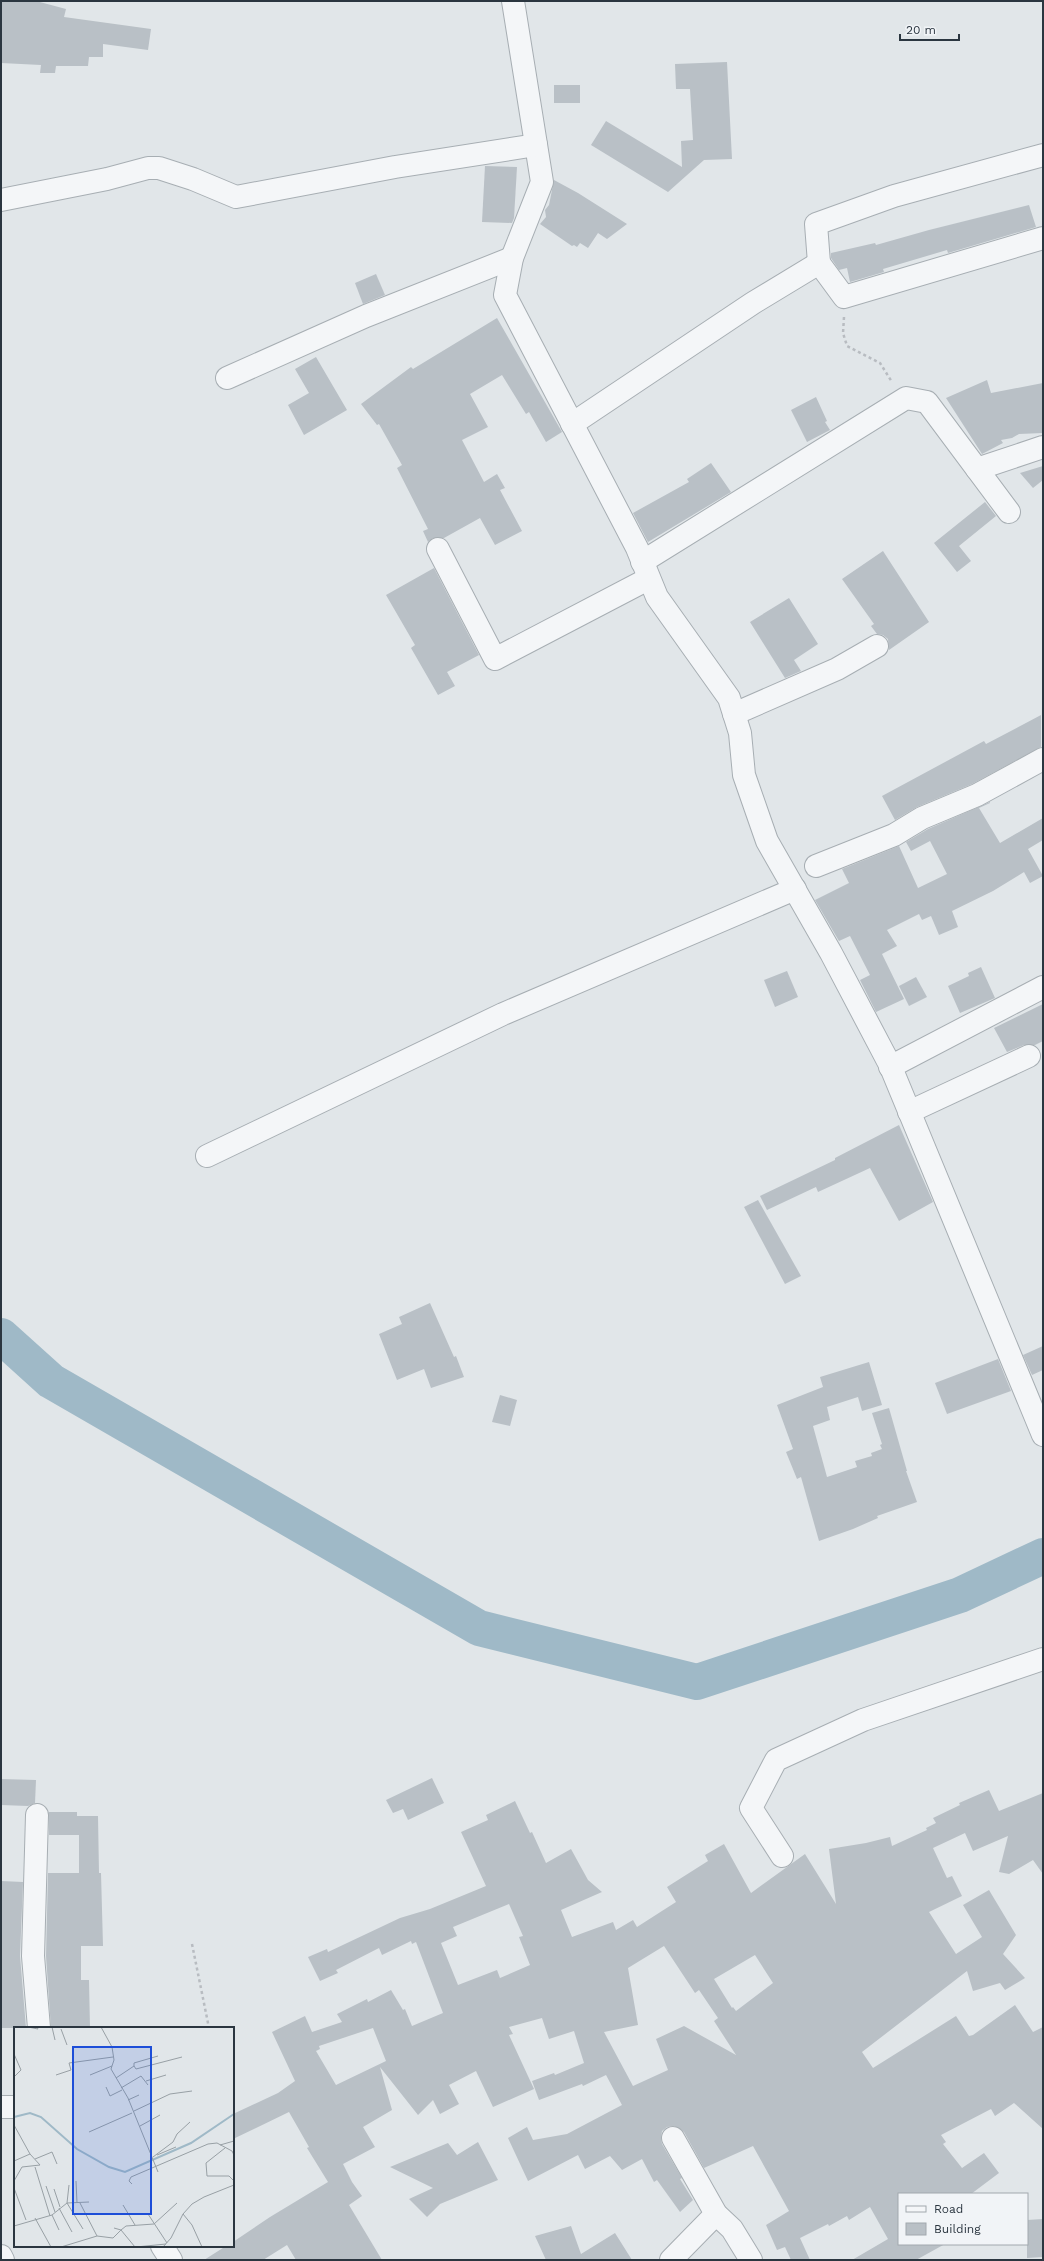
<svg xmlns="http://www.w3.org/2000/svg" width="1044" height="2261" viewBox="0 0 1044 2261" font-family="'Work Sans',sans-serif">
<rect width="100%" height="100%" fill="#e1e6e9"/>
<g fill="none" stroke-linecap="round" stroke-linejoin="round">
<path stroke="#9fb9c7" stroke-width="36" d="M1 1336 51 1381 479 1628 697 1682 960 1595 1043 1556"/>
</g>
<g fill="#b9c0c6" fill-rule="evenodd">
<path d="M1 1H36L66 9 64 17 151 29 148 50 103 44V57H89L88 66H56L55 73H40L41 65 1 63Z"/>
<path d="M727 62 732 159 704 160 668 192 591 145 606 121 682 167 681 141 693 140 690 89H676L675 64Z"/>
<rect x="554" y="85" width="26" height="18"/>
<path d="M485 166 517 167 514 218 512 223 482 222Z"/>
<path d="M554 180 578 193 627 224 607 239 598 233 588 248 580 243 577 247 574 245 572 246 540 224 546 217 545 210 549 205Z"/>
<path d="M1029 205 1036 227 948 253 947 250 883 269 884 272 850 282 847 268 839 270 831 258V253L875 243 876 245 929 230Z"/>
<path d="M376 274 385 295 363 304 355 283Z"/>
<path d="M497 318 562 432 546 442 529 412 526 414 502 375 470 394 488 427 462 440 484 482 497 474 505 488 500 490 522 531 495 545 480 518 444 538H433L428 542 423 531 428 529 397 468 402 465 379 424 377 425 361 404 411 367 413 369Z"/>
<path d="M316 357 347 410 304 435 288 405 309 393 295 369Z"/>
<path d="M987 380 991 393 1043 383V433L1019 434 1012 438 1001 440 1003 443 982 454 946 398Z"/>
<path d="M816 397 827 421 825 422 830 430 807 442 791 410Z"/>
<path d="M711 463 731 492 648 542 633 513 689 482 687 479Z"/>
<path d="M1043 466V480L1033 488 1020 473Z"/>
<path d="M985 502 996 516 959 546 971 561 957 572 934 543Z"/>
<path d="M883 551 929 622 889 650 888 639 883 635 877 634 871 626 874 624 842 579Z"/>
<path d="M434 568 479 655 447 672 455 686 438 695 411 648 415 645 386 595Z"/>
<path d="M789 598 818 644 794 660 801 671 785 678 750 622Z"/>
<path d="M1041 715V747L972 784 917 807 895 820 882 796 984 741 986 744Z"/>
<path d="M990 802V803L979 808 1000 843 1043 818V840L1028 849 1043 876 1030 883 1024 872 993 891 952 911 958 927 939 935 931 916 922 920 919 914 887 930 897 946 882 954 904 999 876 1012 860 980 870 975 850 936 839 941 815 900 849 883 842 869 899 846 918 888 947 874 930 841 911 851 906 842 928 829Z"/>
<path d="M981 967 995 998 960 1013 948 986 969 976 968 973Z"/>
<path d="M787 971 798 997 775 1007 764 980Z"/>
<path d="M916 977 927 997 909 1006 899 986Z"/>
<path d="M1043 1004V1041L1035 1045H1024L1007 1052 994 1028Z"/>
<path d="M899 1125 933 1202 899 1221 870 1168 818 1192 816 1187 767 1210 760 1196 835 1160V1158Z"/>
<path d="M758 1200 801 1276 785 1284 744 1207Z"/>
<path d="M430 1303 454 1357 456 1356 464 1377 431 1388 424 1369 397 1380 379 1334 402 1324 399 1317Z"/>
<path d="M1043 1346V1370L1032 1375 1023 1355Z"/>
<path d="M998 1359 1011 1391 947 1414 935 1383Z"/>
<path d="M869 1362 882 1405 862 1411 858 1397 827 1407 830 1420 813 1426 827 1477 857 1467 855 1461 872 1456 871 1453 882 1449 880 1445 882 1444 872 1413 889 1408 907 1471H906L917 1502 877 1516 878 1518 853 1529 819 1541 801 1477 797 1479 786 1452 793 1449 777 1405 823 1387 820 1377Z"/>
<path d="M500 1395 517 1400 510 1426 492 1422Z"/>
<path d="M432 1778 444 1803 408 1820 403 1809 393 1813 386 1800Z"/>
<path d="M1 1779 36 1780 35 1803 28 1806 1 1805Z"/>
<path d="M989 1790 999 1811 1043 1793V1874L1033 1860 1009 1874 999 1872 1008 1836 973 1851 965 1833 933 1848 947 1878 952 1876 962 1896 929 1912 956 1954 982 1937 963 1905 989 1890 1016 1935 1003 1954 1025 1978 1005 1990 1000 1983 973 1991 967 1971 862 2052 873 2068 956 2016 969 2036 973 2035 1015 2005 1033 2032 1043 2027V2129L1014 2103 995 2116 991 2109 941 2135 946 2142 943 2144 962 2168 984 2153 999 2173 971 2194H899V2244H945L916 2260H852L888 2239 870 2207 849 2220 847 2216 829 2226 828 2224 800 2238 810 2260H791L785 2247 777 2250 766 2225 789 2211 753 2146 704 2168 684 2132 674 2126 667 2127 662 2131 661 2138 662 2144 682 2178 680 2179 693 2200 680 2212 657 2180 654 2182 642 2159 622 2170 610 2156 585 2169 578 2155 528 2181 508 2138 527 2127 533 2140 567 2134 622 2105 606 2075 583 2086 582 2084 539 2100 532 2081 554 2073 555 2075 584 2063 574 2031 549 2039 542 2018 509 2027 513 2034 509 2035 534 2089 493 2107 476 2071 449 2085 459 2104 440 2114 433 2100 418 2115 380 2067 392 2110 363 2127 375 2147 343 2164 352 2182 362 2196 349 2205 382 2260H296L287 2245 263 2260H204L226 2246H233V2242L270 2217 328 2182 307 2148 309 2147 289 2112 233 2139V2114L278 2093 295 2081 272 2032 305 2016 312 2032 342 2022 337 2014 367 1999 368 2002 391 1990 403 2010 405 2009 412 2026 443 2013 416 1942 412 1944 411 1941 382 1955 379 1948 336 1970 338 1973 320 1981 308 1957 327 1949 328 1952 400 1918 430 1909 486 1886 461 1832 488 1820 486 1815 515 1801 530 1833 532 1832 546 1863 571 1849 588 1880 602 1892 561 1910 572 1937 613 1922 616 1930 633 1920 637 1927 676 1902 667 1887 708 1861 705 1855 724 1844 751 1893 805 1854 836 1904 829 1849 866 1843 890 1837 892 1846 927 1830 926 1828 936 1823 933 1818 960 1805 959 1803ZM509 1904 523 1936 519 1937 530 1965 500 1978 497 1970 458 1985 441 1943 457 1936 453 1927ZM664 1946 695 1993 699 1990 718 2018 714 2021 736 2055 684 2026 656 2039 668 2070 633 2086 604 2032 638 2025 628 1968ZM755 1955 773 1983 736 2011 733 2007 732 2008 714 1979ZM373 2028 386 2061 336 2085 316 2051 320 2049 319 2046Z"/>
<path d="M49 1812H77V1816H98L99 1873H101L103 1946H81V1980H89L90 2028H51L46 1956 48 1873H79V1835H49Z"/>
<path d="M1 1881 23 1882 20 1956 26 2028H1Z"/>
<path d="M478 2142 498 2180 440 2204 427 2217 409 2199 433 2188 390 2167 448 2143 457 2155Z"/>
<path d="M1043 2219V2257L1027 2258V2220Z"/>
<path d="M571 2226 581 2254 615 2233 632 2260H546L535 2236Z"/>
</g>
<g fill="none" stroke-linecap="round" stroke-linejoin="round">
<defs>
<g id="minor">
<path d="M513 1 542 182 512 258 505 295 637 548 657 597 729 698 740 733 744 775 767 841 831 953 890 1065 1043 1435"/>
<path d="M1 200 107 179 148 168H159L193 179 236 197 395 167 536 145"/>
<path d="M819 263 816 224 894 196 1043 155"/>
<path d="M227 378 366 316 512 258"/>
<path d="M572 424 753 303 819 263 844 297 1043 238"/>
<path d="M977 469 1043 447"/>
<path d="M438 549 495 659 648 579"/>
<path d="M642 562 906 398 927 402 1009 512"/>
<path d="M734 714 837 669 877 646"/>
<path d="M816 866 894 835 922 818 977 795 1043 759"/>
<path d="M890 1067 1043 987"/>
<path d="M909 1112 1029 1056"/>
<path d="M207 1156 503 1014 795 889"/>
<path d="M37 1815 33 1956 39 2028"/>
<path d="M782 1856 751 1808 776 1760 863 1720 1043 1659"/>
<path d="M1 2107H15"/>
<path d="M673 2138 716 2214 732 2229 751 2260"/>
<path d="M162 2246 171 2260"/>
<path d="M1 2256 3 2260"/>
<path d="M671 2260 716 2214"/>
</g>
</defs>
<use href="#minor" stroke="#a7aeb3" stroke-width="24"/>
<g stroke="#b8bcc1" stroke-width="2.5" stroke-dasharray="3 3" stroke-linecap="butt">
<path d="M844 317 843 333 847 346 880 363 892 382"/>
<path d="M192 1944 209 2028"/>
</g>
<use href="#minor" stroke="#f4f6f8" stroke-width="22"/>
</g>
<g transform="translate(14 2027)">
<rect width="220" height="220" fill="#e1e6e9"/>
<path fill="none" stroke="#9fb9c7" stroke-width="2" d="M0 90 16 86 27 90 63 122 95 140 111 145 177 116 220 87"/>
<path fill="none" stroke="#98a0a5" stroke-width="1" d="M14 0 24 2 23 0M38 0 41 13M87 0 98 20 100 33 97 42 114 71 144 145M47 2 53 18M0 27 7 43 0 50M120 39V36L144 29M42 48 57 43 55 36 99 30M76 48 98 39M102 51 120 39 122 42 168 30M132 54 152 48M92 60 96 69 108 63M107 61 127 49 134 58M114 73 125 68M120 84 156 67 178 64M0 98 16 127 26 138 8 140 0 154M126 99 146 88M75 105 118 86M206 118 220 114M211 121 192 136 193 149H215L220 154M143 128 162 120M139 130 159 115 163 107 176 95M21 132 38 125 43 137M0 134 16 127M21 140 36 189M62 154 63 176M118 157 115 154 117 150 194 117 203 116 218 124 220 128M55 158 53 176 69 202M32 159 41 185M0 161 12 193M40 162 46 180M66 176 83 209M109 178 121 198M45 181 58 205M134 187 153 216M169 187 178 198 188 220M38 188 45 203M21 191 37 220M0 199 38 188 53 176 75 175M100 201 107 203 112 199 140 197 163 176M47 220 83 209 99 211 107 203 121 220M122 220 152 217M149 220 157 211 169 187 178 177 190 170 220 158"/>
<path fill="#1d4ed8" fill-opacity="0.15" stroke="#1d4ed8" stroke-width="2" d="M59 20H137V187H59Z"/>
<rect width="220" height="220" fill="none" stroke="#2b3640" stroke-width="2"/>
</g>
<rect width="1044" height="2261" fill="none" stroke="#2b3640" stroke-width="4"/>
<rect x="898" y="2193" width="130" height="52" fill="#f1f4f7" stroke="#a2a8ae"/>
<rect x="906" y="2206" width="20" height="6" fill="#f4f6f8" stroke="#a2a8ae"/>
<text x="934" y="2213" font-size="12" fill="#2b3640">Road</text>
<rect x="906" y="2223" width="20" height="12" fill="#b9c0c6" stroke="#a2a8ae"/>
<text x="934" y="2233" font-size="12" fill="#2b3640">Building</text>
<path d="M900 34v6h59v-6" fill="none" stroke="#2b3640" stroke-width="2"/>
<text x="906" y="34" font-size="12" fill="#2b3640" stroke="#f1f4f7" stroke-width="3" paint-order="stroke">20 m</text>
</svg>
